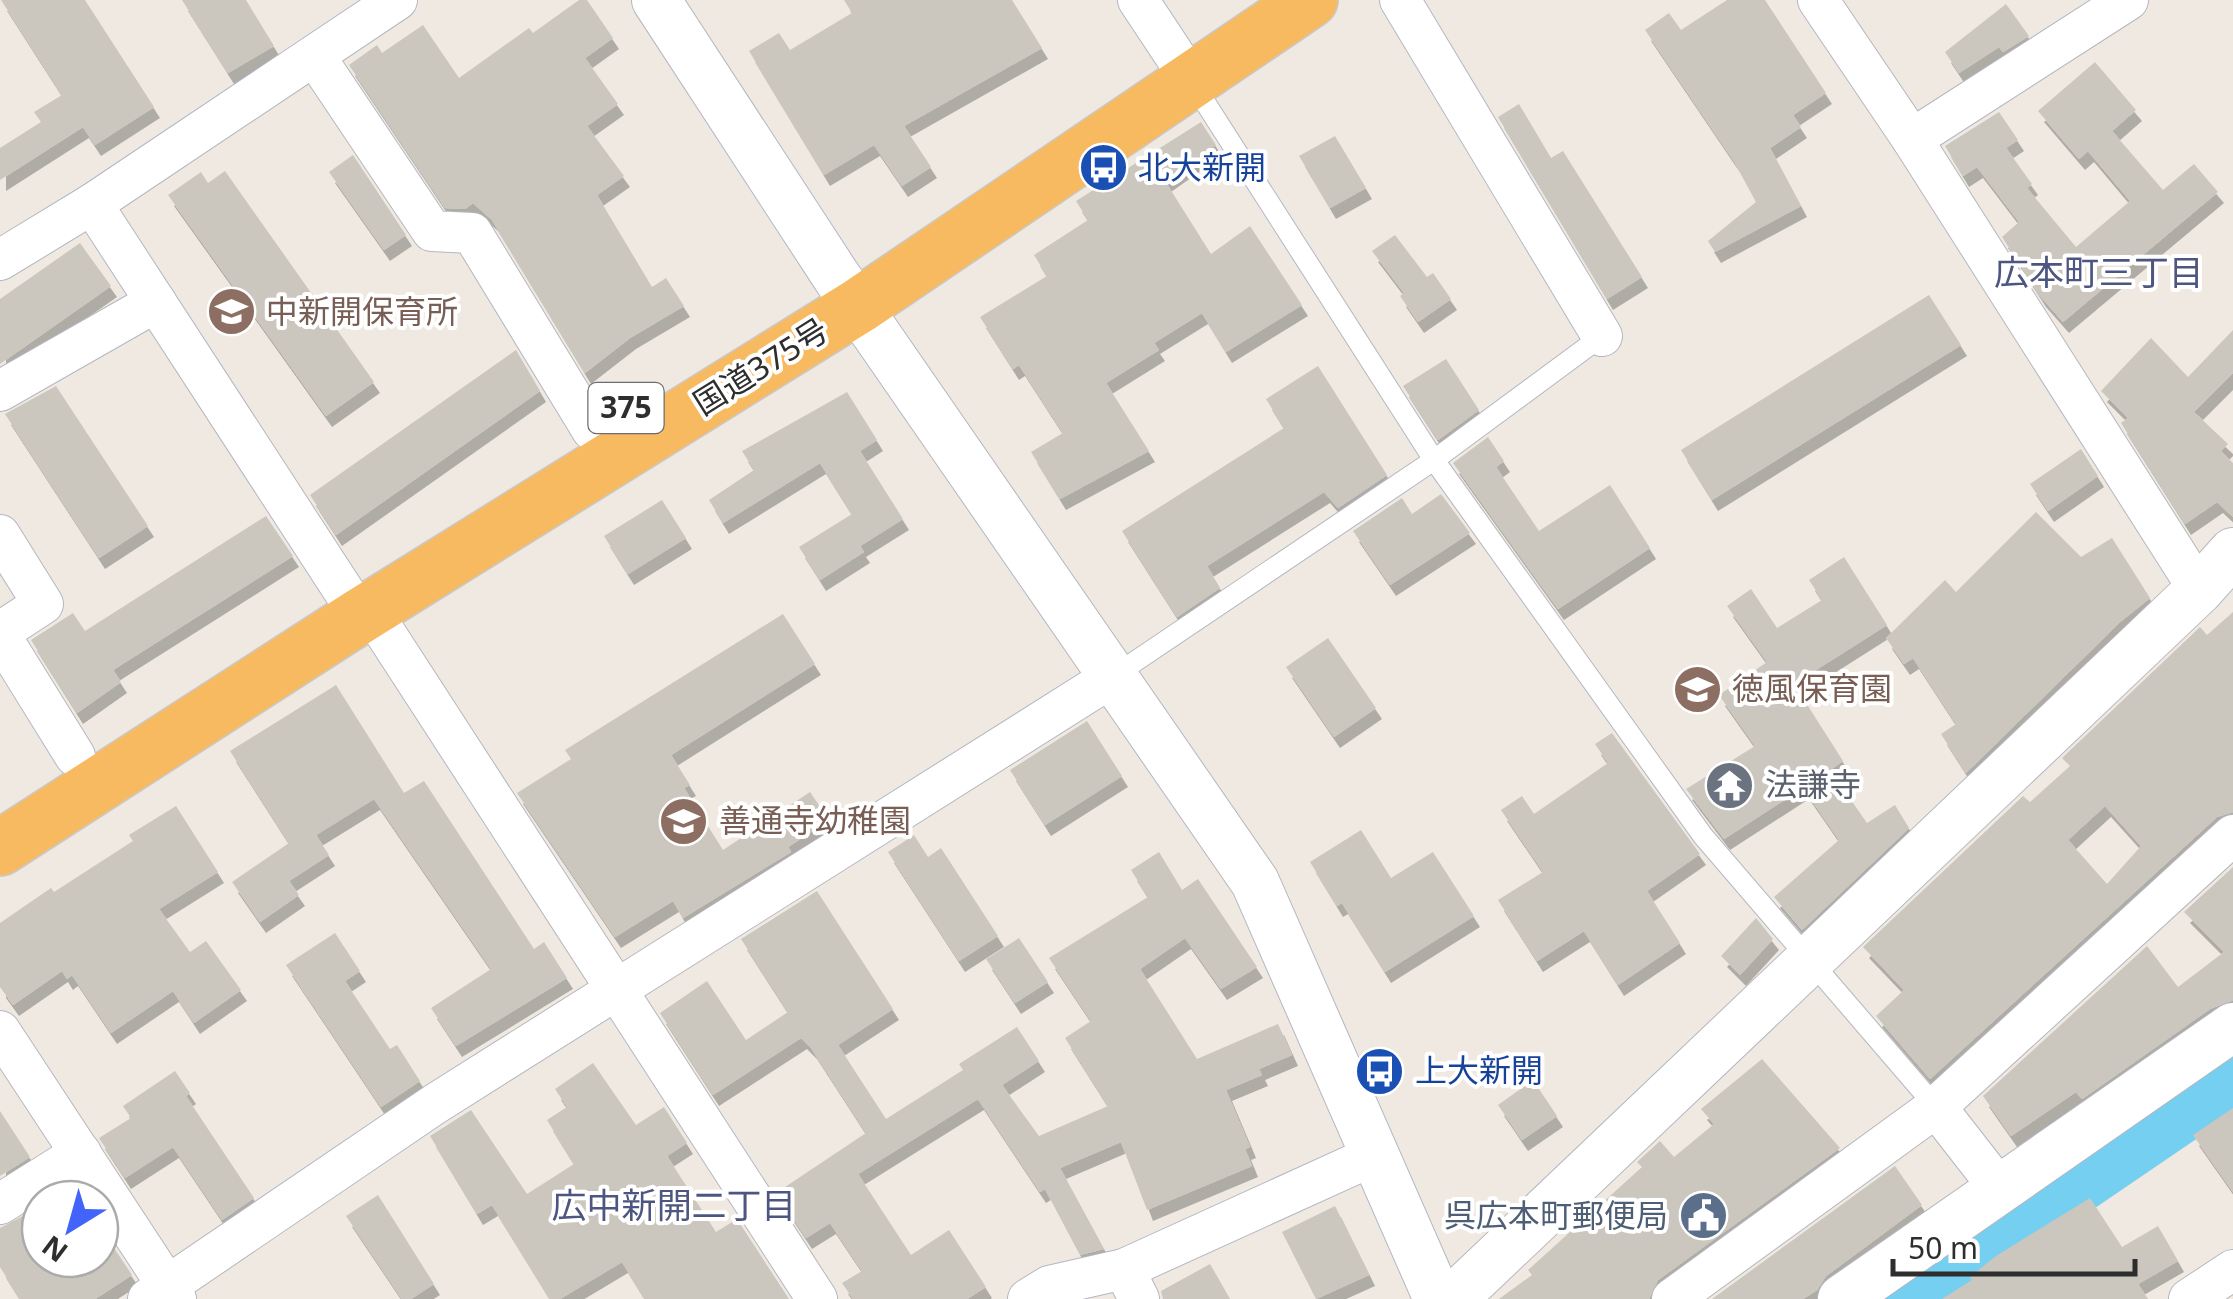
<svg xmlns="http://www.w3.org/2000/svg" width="2233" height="1299" viewBox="0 0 2233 1299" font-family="'Noto Sans','Noto Sans JP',sans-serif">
<defs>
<filter id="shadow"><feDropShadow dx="6" dy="11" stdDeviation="0" flood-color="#0004"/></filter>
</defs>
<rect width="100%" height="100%" fill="#efe9e1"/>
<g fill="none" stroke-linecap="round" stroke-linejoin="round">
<path stroke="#75cff0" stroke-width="58" d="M1910 1299 2233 1079"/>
</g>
<g fill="#cbc7bf" fill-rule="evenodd" filter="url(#shadow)">
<path d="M1 0H85L154 107 95 145 83 127 0 180V148L41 122 34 112 62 95Z"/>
<path d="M182 0H246L274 46 228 73Z"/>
<path d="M579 0H587L613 38 585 58 618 104 587 126 624 176 597 195 652 287 666 278 684 306 630 338 585 373 492 220 473 203 465 209 445 208 349 65 377 45 382 53 423 25 459 78 529 28 533 33Z"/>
<path d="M844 0H1012L1042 48 904 126 931 167 902 186 874 145 824 175 749 51 779 33 790 50 852 13Z"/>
<path d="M1727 0H1765L1826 93 1793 115 1801 127 1770 148 1801 206 1715 252 1708 241 1756 202 1735 163 1645 30 1669 13 1681 30Z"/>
<path d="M2006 4 2029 36 2003 52 1999 47 1959 73 1945 52Z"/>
<path d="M2095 62 2136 110 2112 131 2163 190 2194 164 2218 192 2063 322 2040 296 2002 237 2019 222 1977 167 1963 176 1945 146 1999 112 2018 140 2006 148 2032 184 2027 188 2076 247 2130 201 2088 151 2079 159 2038 111Z"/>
<path d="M1519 104 1551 158 1563 151 1642 277 1607 299 1498 117Z"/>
<path d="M1201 122 1216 145 1165 181 1211 254 1250 226 1302 305 1226 352 1202 313 1154 343 1159 350 1106 383 1149 451 1060 499 1031 452 1063 433 1019 365 1013 369 980 317 1047 276 1034 255 1088 220 1076 201Z"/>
<path d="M1335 136 1366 188 1330 208 1299 156Z"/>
<path d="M353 155 406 235 384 250 329 172Z"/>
<path d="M225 171 374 382 326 416 168 195 201 172 208 183Z"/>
<path d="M1395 235 1427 277 1433 273 1451 299 1418 322 1400 296 1404 293 1372 251Z"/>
<path d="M80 243 111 286 0 364V299Z"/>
<path d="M1929 295 1961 345 1712 500 1681 450Z"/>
<path d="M2233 330V373L2194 412 2228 444 2221 451 2233 463V517L2217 502 2185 524 2121 423 2128 418 2101 391 2151 338 2188 377Z"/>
<path d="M516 350 540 391 336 535 310 495Z"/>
<path d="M1446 359 1479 410 1438 440 1403 386Z"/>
<path d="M1318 366 1387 475 1338 508 1324 492 1207 566 1220 588 1177 617 1122 531 1284 428 1266 399Z"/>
<path d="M56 386 148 526 99 558 5 414Z"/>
<path d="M847 392 877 440 860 451 903 519 860 546 864 552 820 580 799 547 852 514 820 463 723 523 709 500 754 470 742 451Z"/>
<path d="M1488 437 1504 461 1496 467 1539 531 1610 485 1650 548 1558 609 1453 463Z"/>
<path d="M2081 449 2098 476 2048 511 2030 484Z"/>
<path d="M1441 494 1470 533 1390 585 1353 531 1402 498 1412 514Z"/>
<path d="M662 500 686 538 628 574 604 536Z"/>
<path d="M2036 512 2081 557 2112 538 2150 598 2120 622 1966 773 1941 734 1956 724 1913 658 1904 664 1886 638 1945 580 1956 592Z"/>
<path d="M266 516 293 556 113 670 121 682 77 713 31 640 73 613 85 631Z"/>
<path d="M1844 557 1887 625 1794 684 1843 761 1830 770 1867 823 1895 805 1909 828 1802 930 1774 897 1839 840 1803 788 1724 839 1686 789 1755 746 1719 695 1767 662 1727 606 1751 589 1777 628 1822 600 1809 580Z"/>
<path d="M2233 612V812L2217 817 1930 1079 1876 1016 1904 990 1863 947 2023 796 2030 802 2070 766 2062 758 2200 627 2207 635ZM2105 806 2141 846 2107 884 2068 840Z"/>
<path d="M783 614 815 664 671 755 690 785 684 788 723 850 810 792 829 820 788 847 791 852 683 918 673 901 615 937 517 793 571 759 565 750Z"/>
<path d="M1328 638 1376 708 1334 737 1286 667Z"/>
<path d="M336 685 404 793 424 781 534 949 544 942 567 978 456 1046 431 1008 491 969 374 799 316 835 329 855 289 881 299 895 260 922 232 882 289 843 230 751Z"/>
<path d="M1087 721 1122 776 1045 825 1010 770Z"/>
<path d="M1612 733 1700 854 1647 891 1680 943 1618 985 1584 931 1537 961 1498 900 1543 872 1501 810 1522 796 1534 814 1608 763 1595 744Z"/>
<path d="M176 806 218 872 159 909 190 952 206 941 241 990 194 1023 173 991 111 1033 72 975 67 979 62 971 13 1005 0 987V923L51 888 54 892 133 841 129 835Z"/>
<path d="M1361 830 1391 878 1433 852 1474 916 1385 972 1342 903 1337 906 1310 862Z"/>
<path d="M914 835 928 857 941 848 998 936 959 961 888 852Z"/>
<path d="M1159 852 1182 890 1198 879 1257 967 1221 989 1185 938 1140 969 1197 1059 1278 1024 1292 1055 1259 1069 1262 1075 1226 1090 1250 1147 1245 1149 1252 1166 1147 1210 1121 1142 1060 1168 1104 1249 1080 1255 1045 1189 1040 1192 978 1099 858 1174 911 1255 949 1230 986 1287 967 1299H853L842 1283 862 1271 830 1223 806 1238 776 1193 866 1133 811 1048 801 1038 713 1095 660 1013 707 981 746 1040 788 1012 741 939 817 891 893 1009 838 1045 886 1119 963 1070 959 1064 1017 1027 1039 1061 1002 1085 1039 1136 1108 1106 1065 1038 1091 1021 1049 958 1148 897 1131 870Z"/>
<path d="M2233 867V1000L2210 1009 2082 1099 2076 1092 2011 1136 1983 1096 2147 946 2178 987 2224 952 2184 912Z"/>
<path d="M1756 918 1773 939 1740 975 1721 956Z"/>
<path d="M335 933 360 971 345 981 390 1049 397 1045 420 1081 381 1107 286 965Z"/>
<path d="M1019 938 1048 982 1015 1003 986 959Z"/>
<path d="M1762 1059 1840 1148 1658 1280 1649 1299H1499L1532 1275 1528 1270 1642 1167 1637 1162 1660 1141 1674 1157 1714 1124 1701 1109Z"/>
<path d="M593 1063 636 1125 664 1107 687 1143 667 1156 716 1232 737 1219 789 1299H645L622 1262 560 1299H550L492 1205 477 1214 430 1136 471 1110 527 1194 574 1164 547 1120 567 1107 555 1089Z"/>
<path d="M175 1071 190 1093 186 1096 254 1198 222 1220 173 1147 125 1178 99 1138 131 1118 123 1106Z"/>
<path d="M1533 1080 1557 1116 1522 1140 1498 1105Z"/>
<path d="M2233 1108V1192L2193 1135Z"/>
<path d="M0 1111 30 1157 0 1176Z"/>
<path d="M1895 1166 1922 1205 1826 1276 1817 1290 1803 1299H1712Z"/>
<path d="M378 1195 434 1284 411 1299H402L346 1216Z"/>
<path d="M2090 1198 2122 1247 2158 1226 2178 1261 2138 1284 2148 1299H1942L1972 1280 1970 1277 1996 1256Z"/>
<path d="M1335 1206 1369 1275 1316 1299 1282 1232Z"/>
<path d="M40 1207V1259H100V1227L132 1275 95 1299H20L0 1267V1228Z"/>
<path d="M1210 1264 1230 1299H1163L1161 1291Z"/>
</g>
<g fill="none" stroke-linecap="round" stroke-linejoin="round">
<defs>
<g id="service">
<path d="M1192 82 1434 460 1703 836 1936 1107"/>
<path d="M1112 677 1434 460 1602 336"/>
</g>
<g id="minor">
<path d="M1138 0 1191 80"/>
<path d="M1400 0 1602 336"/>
<path d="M1818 0 1912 139 2199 590"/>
<path d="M316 58 432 231 472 233 592 430"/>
<path d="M1912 139 2128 0"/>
<path d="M92 204 360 616"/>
<path d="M0 260 92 204 397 0"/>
<path d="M0 391 156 302"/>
<path d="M0 535 43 604 0 632"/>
<path d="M371 611 817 1299"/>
<path d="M0 635 75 756"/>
<path d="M0 1031 176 1299"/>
<path d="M1936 1107 2000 1189"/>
<path d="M0 1204 81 1153"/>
<path d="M1124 1269 1377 1154"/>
<path d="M148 1299 435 1104 1112 677"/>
<path d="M1028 1299 1049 1286 1124 1269 1139 1299"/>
<path d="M1672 1299 1936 1107 2233 835"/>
<path d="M2189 1299 2233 1270"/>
</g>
<g id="tertiary">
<path d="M656 0 836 276 1255 882 1438 1299"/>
<path d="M1453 1299 2199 590 2233 552"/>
<path d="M1842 1299 2233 1027"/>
</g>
<path id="trunk" d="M0 848 360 616 860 305 1310 0"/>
</defs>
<use href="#service" stroke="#b4b7c1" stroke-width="22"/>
<use href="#minor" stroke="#b4b7c1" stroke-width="42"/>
<use href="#tertiary" stroke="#b4b7c1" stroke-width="50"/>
<use href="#trunk" stroke="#c9c9c9" stroke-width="58"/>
<use href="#service" stroke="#fff" stroke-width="20"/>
<use href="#minor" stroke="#fff" stroke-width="40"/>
<use href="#tertiary" stroke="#fff" stroke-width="48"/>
<use href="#trunk" stroke="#f8ba60" stroke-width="55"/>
</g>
<defs>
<symbol id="bus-disc" viewBox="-11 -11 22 22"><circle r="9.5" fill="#1a4fb4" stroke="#fff"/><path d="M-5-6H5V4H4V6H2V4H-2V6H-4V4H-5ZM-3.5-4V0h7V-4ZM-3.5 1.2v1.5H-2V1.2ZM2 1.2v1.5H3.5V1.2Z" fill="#fff"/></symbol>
<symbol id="school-disc" viewBox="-11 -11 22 22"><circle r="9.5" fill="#8d6e63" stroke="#fff"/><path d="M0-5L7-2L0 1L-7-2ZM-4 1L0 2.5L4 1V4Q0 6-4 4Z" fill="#fff"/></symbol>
<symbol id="temple-disc" viewBox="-11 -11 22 22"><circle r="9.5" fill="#6b7280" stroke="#fff"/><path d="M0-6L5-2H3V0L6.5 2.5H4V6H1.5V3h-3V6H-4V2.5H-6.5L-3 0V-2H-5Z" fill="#fff"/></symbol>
<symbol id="civic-disc" viewBox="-11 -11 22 22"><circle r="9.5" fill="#5c6f8a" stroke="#fff"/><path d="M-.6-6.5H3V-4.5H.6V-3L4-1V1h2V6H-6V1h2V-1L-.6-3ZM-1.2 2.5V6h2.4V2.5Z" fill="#fff"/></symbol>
</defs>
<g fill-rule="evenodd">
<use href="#bus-disc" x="1076" y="140" width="55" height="55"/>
<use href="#school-disc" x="204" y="284" width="55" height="55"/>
<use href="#school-disc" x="1670" y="662" width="55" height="55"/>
<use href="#temple-disc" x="1702" y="758" width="55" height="55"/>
<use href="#school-disc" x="656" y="794" width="55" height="55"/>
<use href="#bus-disc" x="1352" y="1044" width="55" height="55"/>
<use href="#civic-disc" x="1676" y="1188" width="55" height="55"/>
</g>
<g text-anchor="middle" stroke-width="8" stroke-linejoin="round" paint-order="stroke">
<rect fill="#fff" stroke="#6d6d6d" stroke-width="2.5" x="588.5" y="383" width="75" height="50" rx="8"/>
<g font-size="30" font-weight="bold" fill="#2e2e2e">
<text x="626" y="418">375</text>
</g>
<g font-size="32" fill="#164399" stroke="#fff" text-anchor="start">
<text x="1138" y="179">北大新開</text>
<text x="1415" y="1082">上大新開</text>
</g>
<g font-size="32" fill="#785e54" stroke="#fff" text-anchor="start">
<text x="266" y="323">中新開保育所</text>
<text x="1732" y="700">徳風保育園</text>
<text x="719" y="832">善通寺幼稚園</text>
</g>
<g font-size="32" fill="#2e2e2e" stroke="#fff">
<text transform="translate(761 367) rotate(-32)" y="11">国道375号</text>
</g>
<g font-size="32" fill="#5b616d" stroke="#fff" text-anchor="start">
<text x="1765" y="796">法謙寺</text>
</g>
<g font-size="32" fill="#4e5e75" stroke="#fff" text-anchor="end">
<text x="1668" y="1227">呉広本町郵便局</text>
</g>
<g font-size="35" fill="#4d5680" stroke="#fff">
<text x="2099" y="285">広本町三丁目</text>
<text x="674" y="1218">広中新開二丁目</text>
</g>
</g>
<g transform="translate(70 1229) rotate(217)"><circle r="48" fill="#ffffff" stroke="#ababab" stroke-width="2.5"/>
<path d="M0-8L18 38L0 25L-18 38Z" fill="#4264fb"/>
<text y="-15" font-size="28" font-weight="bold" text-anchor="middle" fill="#2e2e2e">N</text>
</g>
<path d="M1893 1259v15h242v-15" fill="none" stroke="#2e2e2e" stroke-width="5"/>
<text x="1908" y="1259" font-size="30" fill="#2e2e2e" stroke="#ffffff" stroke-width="8" paint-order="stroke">50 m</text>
</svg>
